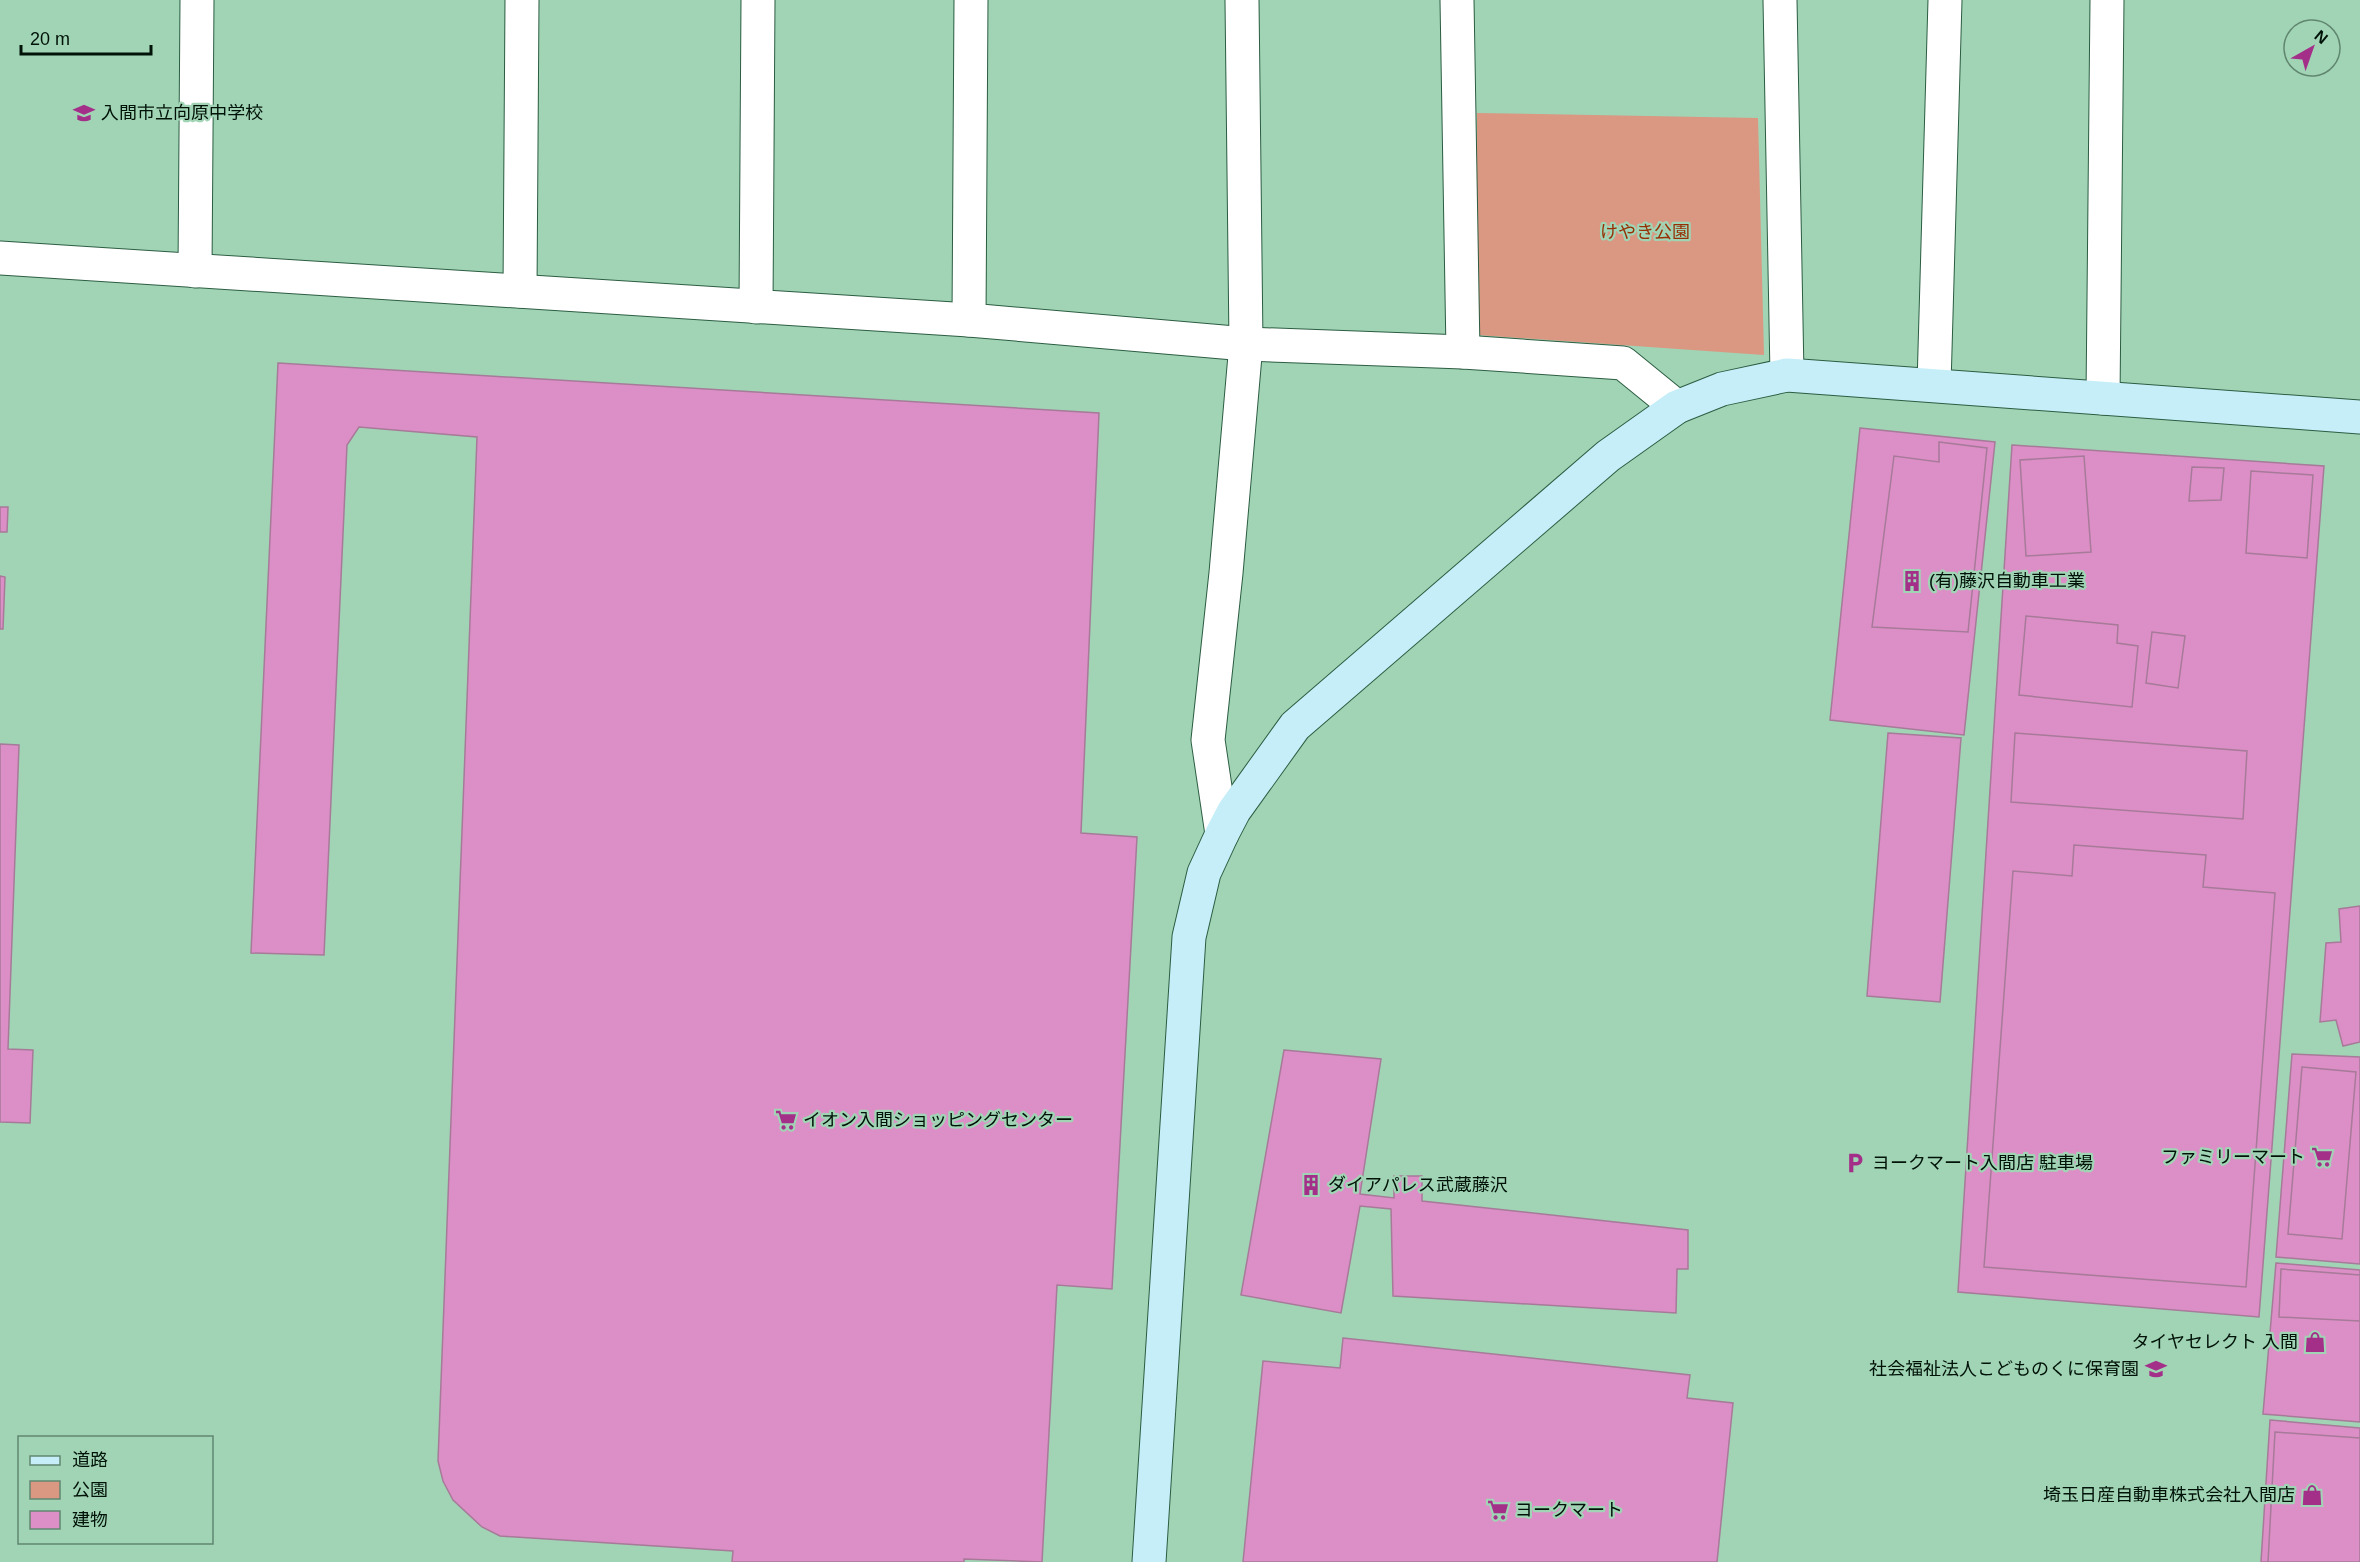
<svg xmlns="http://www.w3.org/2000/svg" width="2360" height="1562" viewBox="0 0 2360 1562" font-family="Arial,'Noto Sans JP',sans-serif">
<rect width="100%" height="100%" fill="#a0d4b5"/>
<path fill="#da9782" d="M1477 113 1758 118 1764 355 1477 335Z"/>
<g fill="#dc8fc6" stroke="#a77a99" stroke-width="1.5">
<path d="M278 363 1099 413 1081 833 1137 837 1112 1289 1057 1285 1042 1562 964 1559V1562H732L733 1551 500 1536 482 1527 453 1500 443 1481 438 1461 477 437 359 427 347 445 324 955 251 953Z"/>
<path d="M1860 428 1995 442 1964 735 1830 720Z"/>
<path d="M1939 442 1987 448 1968 632 1872 627 1894 456 1939 462Z"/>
<path d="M2012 445 2324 466 2259 1317 1958 1292Z"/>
<path d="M2084 456 2091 552 2026 556 2020 460Z"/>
<path d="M2192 467 2224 468 2221 500 2189 501Z"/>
<path d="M2251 471 2313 475 2307 558 2246 553Z"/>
<path d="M0 507H8L7 532H0Z"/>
<path d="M0 576 5 577 3 629H0Z"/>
<path d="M2026 616 2118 625 2117 643 2138 646 2132 707 2019 695Z"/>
<path d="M2152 632 2185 636 2178 688 2146 683Z"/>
<path d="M1888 733 1961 738 1940 1002 1867 996Z"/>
<path d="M2015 733 2247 751 2243 819 2011 802Z"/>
<path d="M0 744 19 745 8 1049 33 1050 30 1123 0 1122Z"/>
<path d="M2074 845 2206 855 2203 887 2275 893 2246 1287 1984 1267 2013 871 2072 876Z"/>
<path d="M2360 906V1042L2343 1046 2336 1020 2320 1022 2326 943 2341 942 2339 909Z"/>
<path d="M1284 1050 1381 1059 1360 1194 1394 1198V1176H1422V1201L1688 1230V1269H1677L1676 1313 1393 1296 1391 1209 1360 1206 1341 1313 1241 1295Z"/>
<path d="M2292 1054 2360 1057V1264L2276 1257Z"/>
<path d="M2302 1067 2356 1072 2342 1239 2288 1234Z"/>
<path d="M2276 1263 2360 1270V1422L2263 1414Z"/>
<path d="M2281 1269 2360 1275V1321L2279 1317Z"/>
<path d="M1343 1338 1690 1375 1687 1398 1733 1403 1717 1562H1243L1263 1361 1340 1368Z"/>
<path d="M2270 1420 2360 1428V1562H2261Z"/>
<path d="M2275 1432 2360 1438V1562H2268Z"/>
</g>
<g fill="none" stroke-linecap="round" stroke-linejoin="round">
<defs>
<g id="street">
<path d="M1457 0 1463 352"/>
<path d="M1780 0 1787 375"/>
<path d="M0 258 969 320 1246 344 1463 352 1623 363 1677 407"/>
<path d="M195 271 197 0"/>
<path d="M520 291 522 0"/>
<path d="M756 307 758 0"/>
<path d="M969 320 971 0"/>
<path d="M1934 385 1945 0"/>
<path d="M2103 398 2107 0"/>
<path d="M1222 834 1208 740 1226 573 1246 344 1242 0"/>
</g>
<path id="secondary" d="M1149 1562 1189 937 1204 873 1222 834 1234 811 1295 726 1608 456 1677 407 1722 389 1787 375 2360 417"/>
</defs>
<use href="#street" stroke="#2c5d42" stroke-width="35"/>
<use href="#secondary" stroke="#2c5d42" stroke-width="35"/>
<use href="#street" stroke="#fff" stroke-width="33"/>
<use href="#secondary" stroke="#c6eef8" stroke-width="33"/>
</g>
<defs>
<symbol id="school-bare" viewBox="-9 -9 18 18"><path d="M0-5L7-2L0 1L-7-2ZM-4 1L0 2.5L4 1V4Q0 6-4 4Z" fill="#a32f89" stroke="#a0d4b5" stroke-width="2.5" paint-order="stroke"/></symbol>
<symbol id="building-bare" viewBox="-9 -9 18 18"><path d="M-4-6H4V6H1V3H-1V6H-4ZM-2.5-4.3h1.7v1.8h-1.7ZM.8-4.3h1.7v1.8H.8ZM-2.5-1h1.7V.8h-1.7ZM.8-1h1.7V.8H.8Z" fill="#a32f89" stroke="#a0d4b5" stroke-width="2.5" paint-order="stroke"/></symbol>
<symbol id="supermarket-bare" viewBox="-9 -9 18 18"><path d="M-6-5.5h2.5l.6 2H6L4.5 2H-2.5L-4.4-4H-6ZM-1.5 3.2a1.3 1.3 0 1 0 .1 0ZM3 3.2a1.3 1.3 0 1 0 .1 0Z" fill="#a32f89" stroke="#a0d4b5" stroke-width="2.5" paint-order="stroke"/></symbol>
<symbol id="parking-bare" viewBox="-9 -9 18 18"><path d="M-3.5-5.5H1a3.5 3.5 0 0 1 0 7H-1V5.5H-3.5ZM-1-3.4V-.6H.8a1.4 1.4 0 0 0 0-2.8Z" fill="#a32f89" stroke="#a0d4b5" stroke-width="2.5" paint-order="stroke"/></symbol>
<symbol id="shop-bare" viewBox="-9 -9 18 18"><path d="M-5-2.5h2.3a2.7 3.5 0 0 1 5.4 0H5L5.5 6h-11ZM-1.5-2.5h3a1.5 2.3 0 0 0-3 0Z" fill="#a32f89" stroke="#a0d4b5" stroke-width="2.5" paint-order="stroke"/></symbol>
</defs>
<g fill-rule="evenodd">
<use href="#school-bare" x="69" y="98" width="30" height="30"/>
<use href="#building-bare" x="1897" y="566" width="30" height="30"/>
<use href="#supermarket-bare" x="771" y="1105" width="30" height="30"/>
<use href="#supermarket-bare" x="2307" y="1142" width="30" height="30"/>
<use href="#parking-bare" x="1840" y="1148" width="30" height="30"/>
<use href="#building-bare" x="1296" y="1170" width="30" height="30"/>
<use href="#shop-bare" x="2300" y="1327" width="30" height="30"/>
<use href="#school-bare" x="2141" y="1354" width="30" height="30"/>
<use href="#shop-bare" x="2297" y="1480" width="30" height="30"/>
<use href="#supermarket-bare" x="1483" y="1495" width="30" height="30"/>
</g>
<g text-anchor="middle" stroke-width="4.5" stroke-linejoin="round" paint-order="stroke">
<g font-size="18" fill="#011208" stroke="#a0d4b5" text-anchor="start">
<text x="101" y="119">入間市立向原中学校</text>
<text x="1929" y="587">(有)藤沢自動車工業</text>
<text x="803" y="1126">イオン入間ショッピングセンター</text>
<text x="2305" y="1163" text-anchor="end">ファミリーマート</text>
<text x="1872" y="1169">ヨークマート入間店 駐車場</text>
<text x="1328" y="1191">ダイアパレス武蔵藤沢</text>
<text x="2298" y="1348" text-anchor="end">タイヤセレクト 入間</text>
<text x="2139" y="1375" text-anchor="end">社会福祉法人こどものくに保育園</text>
<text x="2295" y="1501" text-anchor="end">埼玉日産自動車株式会社入間店</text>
<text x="1515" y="1516">ヨークマート</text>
</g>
<g font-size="18" fill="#972f04" stroke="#a0d4b5">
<text x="1645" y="238">けやき公園</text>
</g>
</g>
<rect x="18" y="1436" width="195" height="108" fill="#a0d4b5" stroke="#608670" stroke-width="1.5"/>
<rect x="30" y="1456" width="30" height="9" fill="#c6eef8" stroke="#608670" stroke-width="1.5"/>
<text x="72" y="1466" font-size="18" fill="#011208">道路</text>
<rect x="30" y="1481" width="30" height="18" fill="#da9782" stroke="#608670" stroke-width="1.5"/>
<text x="72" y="1496" font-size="18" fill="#011208">公園</text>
<rect x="30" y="1511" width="30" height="18" fill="#dc8fc6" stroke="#608670" stroke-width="1.5"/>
<text x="72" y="1526" font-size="18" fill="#011208">建物</text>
<g transform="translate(2312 48) rotate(40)"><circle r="28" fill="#a0d4b5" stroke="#608670" stroke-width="1.5"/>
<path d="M0-4.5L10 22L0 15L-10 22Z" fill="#a32f89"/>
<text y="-9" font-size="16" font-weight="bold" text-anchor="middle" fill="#011208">N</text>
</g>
<path d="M21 45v9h130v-9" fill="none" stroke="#011208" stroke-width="3"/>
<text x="30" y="45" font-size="18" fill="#011208" stroke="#a0d4b5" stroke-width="4.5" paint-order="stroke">20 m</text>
</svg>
